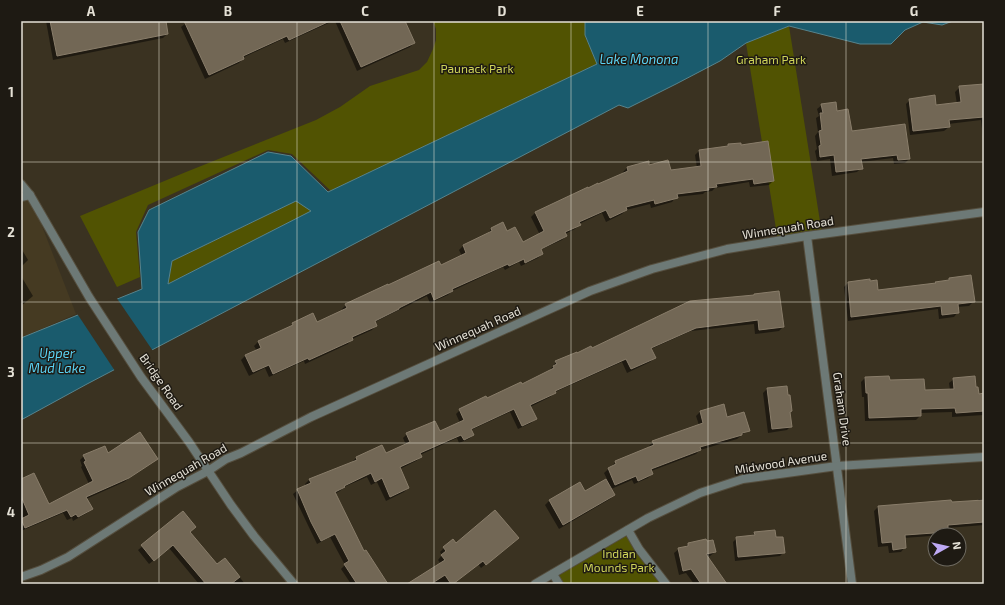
<svg xmlns="http://www.w3.org/2000/svg" width="1005" height="605" viewBox="0 0 1005 605" font-family="'Exo 2',sans-serif">
<rect width="100%" height="100%" fill="#3a3221"/>
<path fill="#453a22" d="M21 184 30 195 76 314 21 338Z"/>
<g fill="#515302">
<path d="M433 21H585V36L597 64 331 191 292 154 268 150 148 205 136 232 140 277 117 287 80 216 186 172 316 120 340 107 370 86 419 70 427 62 433 49 436 40V29Z"/>
<path d="M789 26 822 234 778 241 746 43Z"/>
<path d="M296 201 312 211 168 284 172 261Z"/>
<path d="M628 530 666 584H559L553 574Z"/>
</g>
<path fill="#1a5b6d" stroke="#57838c" fill-rule="evenodd" d="M585 21H953L942 25 923 22 905 30 891 44H860L789 26 746 43 720 61 676 84 628 108 619 105 87 384 21 420V338L142 289 138 232 149 210 268 152 291 156 328 192 597 64 585 35ZM296 201 311 211 168 284 172 261Z"/>
<path fill="#3a3221" d="M116 297 153 351 115 371 76 312Z"/>
<g fill="#0007">
<path d="M46 21H165L167 34 163 38 53 60Z"/>
<path d="M189 21H333L285 43 283 39 242 58 243 59 239 63 205 79 181 27Z"/>
<path d="M335 21H404L414 43 410 47 357 71Z"/>
<path d="M984 85V137H983L981 120 948 124 949 127 944 131 910 135 906 104 910 100 935 106 957 104 955 92 960 87Z"/>
<path d="M822 105 837 112 851 133 909 159 905 163 894 164 893 158 861 162V168L857 172 832 176 830 159 817 161 815 151 817 149 815 136 818 132 816 118 819 116 817 109Z"/>
<path d="M728 145 740 146 773 181 769 185 750 187 749 182 715 188 712 191 705 192 703 194 676 197 672 202 651 208 650 204 626 210 622 214 606 222 602 213 579 224 575 229 565 234 566 236 562 240 540 250 542 254 538 258 521 266 519 262 505 270 503 267 452 291 448 295 430 303 427 296 375 322 376 325 372 330 352 339 348 344 305 364 304 361 269 377 265 368 249 376 241 360 245 356 257 351 254 346 258 342 289 327 293 324 313 315 317 323 343 311 342 309 346 305 441 267 462 256 459 250 463 246 488 234 491 229 502 224 506 232 522 243 540 235 531 217 535 213 587 188 588 189 624 174 623 172 627 168 648 162 649 166 670 171 697 168 695 155 699 151 726 147Z"/>
<path d="M21 248 28 260 21 267Z"/>
<path d="M21 276 33 296 21 306Z"/>
<path d="M949 279 973 302 969 306 957 307 958 312 954 317 939 319 938 309 848 321 844 287 848 283 869 280V282L878 291 934 284 936 283 947 281Z"/>
<path d="M753 296 783 327 779 331 755 334 754 324 691 331 651 349 655 357 650 362 627 373 622 362 555 392 550 397 530 407 536 418 531 423 518 429 510 412 471 430 473 435 469 439 459 443 457 438 420 455 421 457 416 461 400 469 408 488 404 492 386 501 377 482 371 485 367 477 344 487 340 491 334 494 376 584H351L341 569 345 565 330 537 317 544 293 494 298 490 306 486 305 484 309 480 352 462 356 458 381 446 385 454 406 445 403 438 407 434 439 433 460 423 456 414 460 410 521 385 549 371 556 362 592 349Z"/>
<path d="M865 378 889 381 924 391 950 390 949 383 954 379 976 388 978 395 984 394V415L952 417V412L920 413V416L916 420 865 421 864 397H862L861 382Z"/>
<path d="M767 389 789 413 791 426 787 430 768 433 763 393Z"/>
<path d="M700 412 727 418 748 430 737 439 700 450 696 454 651 471 652 474 648 478 634 484 632 480 611 489 614 494 610 499 559 529 545 505 549 501 579 483 584 492 607 479 604 473 616 462 649 448V446L653 442 699 425 696 416Z"/>
<path d="M108 455 157 458 124 482 86 499 92 509 87 513 73 521 72 518 67 520 63 513 21 531V521L24 518 21 519V480L48 506 89 484 81 467 82 466 80 460 84 456Z"/>
<path d="M979 499H984V525L947 528V532L944 535 904 538 905 547 901 552 889 553 888 546 878 547 874 511 878 507 976 502Z"/>
<path d="M183 513 189 532 217 566 225 559 245 584H199L169 548 149 564 138 550Z"/>
<path d="M755 533 775 538 784 552 780 556 735 561 733 542 737 538 751 537Z"/>
<path d="M513 542 481 568 478 564 453 584H409L441 564 438 560 442 555 440 552 444 548 456 545Z"/>
<path d="M706 542 715 552 710 556 707 557 722 584H694L686 573 679 575 674 553 679 549 684 548 688 544Z"/>
</g>
<g fill="#726755" stroke="#897d6a">
<path d="M50 21H166L168 34 57 56Z"/>
<path d="M184 21H330L289 40 287 36 243 56 244 59 209 75Z"/>
<path d="M340 21H405L415 43 361 67Z"/>
<path d="M984 84V117L949 120 950 127 913 131 909 99 935 95 936 105 961 102 959 86Z"/>
<path d="M836 102 837 111 848 109 852 131 905 124 910 159 898 160 897 155 861 159 863 169 836 172 834 155 820 157 819 146 821 145 819 131 822 130 820 113H823L821 104Z"/>
<path d="M768 141 774 181 754 184 753 179 716 184 717 187 708 188 709 190 677 194 678 198 655 204 654 200 626 207 627 210 610 218 606 210 579 222 581 225 565 232 567 236 541 249 543 254 525 263 524 259 509 266 508 264 452 289 453 291 434 300 431 292 399 308V309L375 321 377 326 352 337 353 340 309 360 308 358 273 374 269 365 253 372 245 355 261 348 258 341 293 325 292 323 313 313 317 322 347 308 345 304 388 284V285L439 261 441 265 466 253 463 245 492 231 491 228 503 222 507 231 515 227 523 242 544 231 535 212 588 187V188L598 183V184L628 171 627 167 649 161V165L668 160 671 170 701 166 699 150 728 146V144L741 143V145Z"/>
<path d="M971 275 975 302 958 304 959 313 942 315 941 306 851 317 848 282 870 279V281L877 280 878 290 936 283 935 282 949 280V278Z"/>
<path d="M779 291 784 327 759 330 758 320 696 328 651 348 656 358 631 369 626 359 555 391 556 393 530 405 537 419 522 426 514 409 471 429 474 435 464 440 461 435 420 453 422 457 400 467 409 488 390 497 382 478 375 482 371 473 344 486 345 487 335 492 364 551 366 550 388 584H357L344 564 349 561 335 534 321 541 311 522 297 489 311 483 309 479 357 460 356 457 382 445 386 453 410 442 406 433 435 421 440 431 464 420 459 409 486 396 487 398 521 382 522 384 554 368 553 366 557 364 555 361 577 352V353L591 346 592 348 690 301 754 295V294Z"/>
<path d="M889 376 890 380 924 379 925 390 954 389 953 378 975 376 976 387H978L979 394 984 393V411L956 413 955 408 921 409V416L869 418 868 393H866L865 377Z"/>
<path d="M787 386 788 395H790L792 411 790 412 792 427 772 429 767 388Z"/>
<path d="M724 404 727 417 744 412 750 431 742 433V435L700 447 701 450 651 469 653 474 638 481 636 476 615 485 608 468 616 464 615 461 654 445 652 441 703 423 700 411Z"/>
<path d="M140 432 158 459 129 478 86 497 93 509 78 517 76 514 71 517 67 510 25 528 21 519 29 515 21 496V479L34 473 49 504 93 481 84 462 86 461 83 455 105 446 108 453Z"/>
<path d="M606 479 615 495 563 525 549 500 580 482 585 491Z"/>
<path d="M951 500 952 502 984 500V522L948 525V532L905 535 906 548 893 550 892 542 882 543 878 506Z"/>
<path d="M495 510 519 538 486 565 483 561 453 584H451L445 575 431 584H407L445 560 441 555 446 551 443 547 453 539 456 543Z"/>
<path d="M183 511 196 527 190 532 217 564 225 558 237 573 240 577 231 584H206L173 545 154 561 141 545Z"/>
<path d="M775 530 776 537H783L785 553 738 557 736 537 755 535 754 532Z"/>
<path d="M706 539 707 541 713 540 716 552 706 554 727 584H701L691 569 683 571 678 548 688 546V543Z"/>
</g>
<g fill="none" stroke-linecap="round" stroke-linejoin="round">
<defs>
<g id="minor">
<path d="M21 197 30 195"/>
<path d="M807 236 852 584"/>
<path d="M628 530 639 549 666 584"/>
<path d="M553 574 559 584"/>
<path d="M21 577 41 570 68 557 177 487 208 471"/>
<path d="M535 584 648 518 700 493 743 479 837 466 984 457"/>
</g>
<g id="tertiary">
<path d="M21 184 30 195 89 297 141 377 189 442 231 505 254 536 294 584"/>
<path d="M208 471 226 459 241 453 311 417 590 291 652 269 727 249 807 236 984 212"/>
</g>
</defs>
<use href="#minor" stroke="#554e3e" stroke-width="10"/>
<use href="#tertiary" stroke="#554e3e" stroke-width="10"/>
<use href="#minor" stroke="#6d7976" stroke-width="8"/>
<use href="#tertiary" stroke="#6d7976" stroke-width="8"/>
</g>
<path fill="none" stroke="#e5e1d6" stroke-width="1" stroke-opacity="0.55" d="M159 21V584M297 21V584M434 21V584M571 21V584M708 21V584M846 21V584M21 162H984M21 302H984M21 443H984"/>
<g text-anchor="middle" stroke-width="3" stroke-linejoin="round" paint-order="stroke">
<g font-size="12" fill="#cfd459" stroke="#1e1a13">
<text x="771" y="64">Graham Park</text>
<text x="477" y="73">Paunack Park</text>
<text x="619" y="558">Indian<tspan x="619" dy="14">Mounds Park</tspan></text>
</g>
<g font-size="12" fill="#e5e1d6" stroke="#1e1a13">
<text transform="translate(788 228) rotate(-9)" y="4">Winnequah Road</text>
<text transform="translate(478 329) rotate(-24)" y="4">Winnequah Road</text>
<text transform="translate(161 382) rotate(55)" y="4">Bridge Road</text>
<text transform="translate(842 409) rotate(82)" y="4">Graham Drive</text>
<text transform="translate(781 463) rotate(-9)" y="4">Midwood Avenue</text>
<text transform="translate(186 470) rotate(-30)" y="4">Winnequah Road</text>
</g>
<g font-size="13" font-style="italic" fill="#5bd3f5" stroke="#1e1a13">
<text x="639" y="64">Lake Monona</text>
<text x="57" y="358">Upper<tspan x="57" dy="15">Mud Lake</tspan></text>
</g>
</g>
<rect width="1005" height="605" fill="none" stroke="#1e1a13" stroke-width="44"/>
<g transform="translate(947 547) rotate(82)"><circle r="19" fill="#1e1a13" stroke="#6e6a61"/>
<path d="M0-3L7 15L0 10L-7 15Z" fill="#bea9f4"/>
<text y="-6" font-size="11" font-weight="bold" text-anchor="middle" fill="#e5e1d6">N</text>
</g>
<rect x="22" y="22" width="961" height="561" fill="none" stroke="#e5e1d6" stroke-width="1.5"/>
<g font-size="13" text-anchor="middle" font-weight="bold" fill="#e5e1d6">
<text x="91" y="16">A</text>
<text x="228" y="16">B</text>
<text x="365" y="16">C</text>
<text x="502" y="16">D</text>
<text x="640" y="16">E</text>
<text x="777" y="16">F</text>
<text x="914" y="16">G</text>
<text x="11" y="97">1</text>
<text x="11" y="237">2</text>
<text x="11" y="377">3</text>
<text x="11" y="517">4</text>
</g>
</svg>
